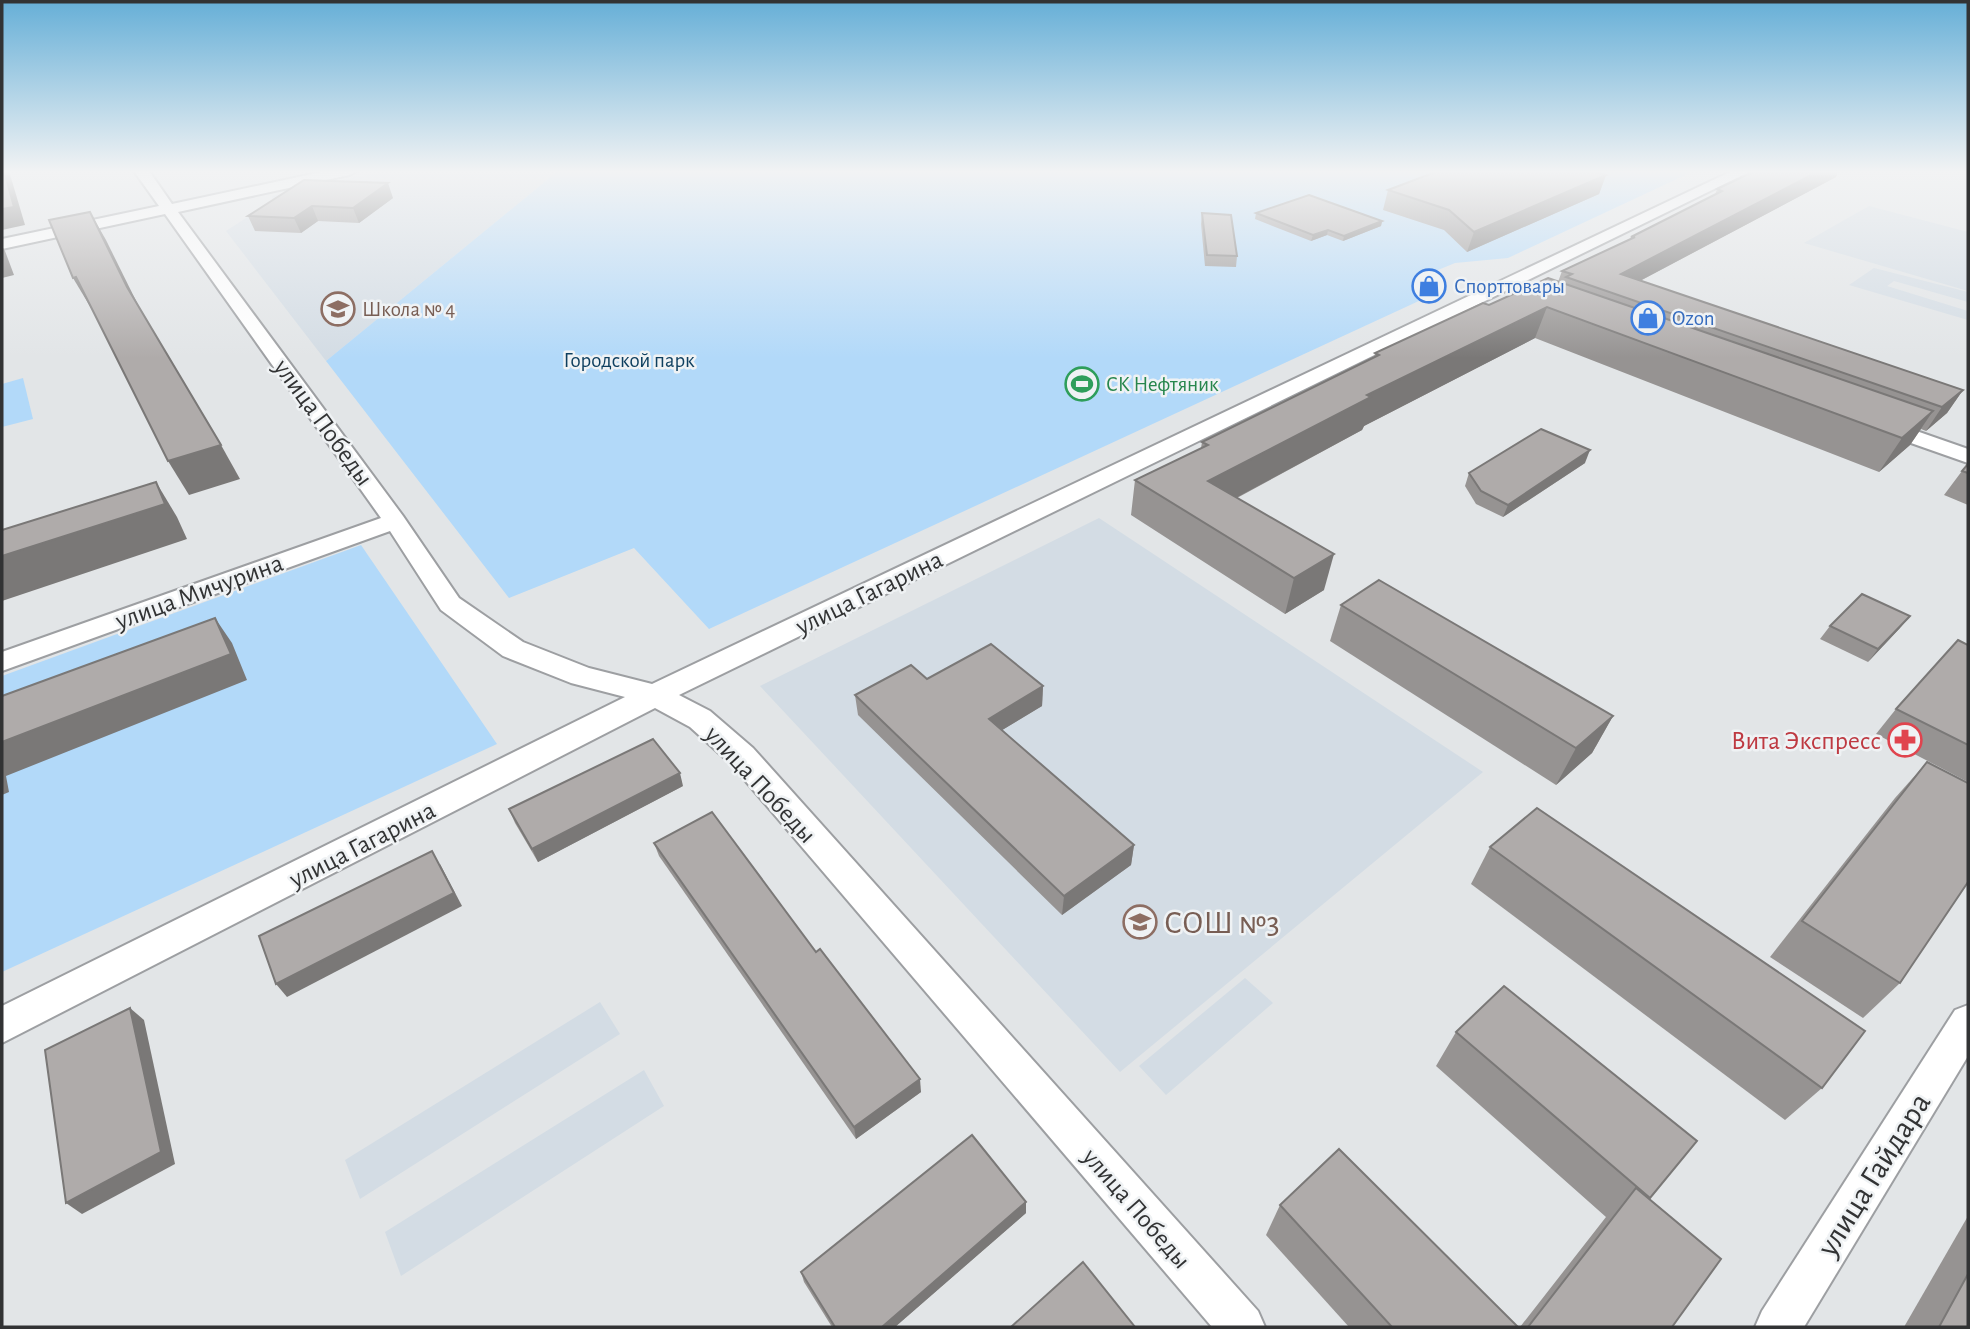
<svg xmlns="http://www.w3.org/2000/svg" width="1970" height="1329" viewBox="0 0 1970 1329" font-family="'Alegreya Sans',sans-serif">
<rect width="100%" height="100%" fill="#e2e5e7"/>
<g fill="#d3dce4">
<path d="M383 171H558L326 361 226 231 272 201V196Z"/>
<path d="M1869 206 1968 232V291L1804 243Z"/>
<path d="M1874 268 1968 292V302L1894 281 1887 286 1968 311V320L1849 285Z"/>
<path d="M1099 518 1483 772 1120 1072 760 686Z"/>
<path d="M1245 978 1273 1003 1166 1095 1139 1066Z"/>
<path d="M600 1002 620 1034 360 1199 345 1160Z"/>
<path d="M644 1070 664 1106 401 1276 385 1232Z"/>
</g>
<g fill="#b2d9f9">
<path d="M558 171H1694L1508 258 1455 263 1438 270 1434 294 709 629 634 548 509 598 326 361Z"/>
<path d="M23 378 33 419 2 427V384Z"/>
<path d="M361 545 497 744 2 972V676Z"/>
</g>
<g fill="none" stroke-linecap="round" stroke-linejoin="round">
<defs>
<g id="street">
<path d="M134 171H149L172 204 326 171H356L349 175 178 212 403 516 459 598 523 642 589 668 652 684 1732 171H1751L679 695 710 711 753 748 1258 1311 1265 1327H1212L731 764 690 727 655 708 2 1043V1006L625 697 571 683 503 656 441 610 390 531 2 671V652L381 518 165 214 2 249V239L159 206Z"/>
<path d="M1882 419 1968 449V463L1874 430 1871 425 1874 420Z"/>
<path d="M1968 1005V1056L1804 1327H1755L1762 1311 1955 1010Z"/>
</g>
</defs>
<use href="#street" stroke="#9d9fa2" stroke-width="4"/>
<use href="#street" fill="#fff" fill-rule="evenodd"/>
</g>
<g fill="#969392">
<path d="M1438 171H1597L1596 172 1606 175 1599 194 1467 252 1444 230 1383 210 1388 190Z"/>
<path d="M1755 171H1838L1836 177 1640 281 1963 390 1947 413 1926 431 1921 429 1910 445 1879 472 1535 338 1364 426 1362 430 1237 498 1324 590 1285 614 1131 515 1135 480 1201 448 1202 442 1374 358 1375 353 1489 305 1558 282 1562 271 1630 239 1631 237 1715 195 1717 189Z"/>
<path d="M304 180 393 198 359 223 318 221 301 233 255 231 248 216Z"/>
<path d="M1202 213 1237 256 1236 267 1205 266 1201 224Z"/>
<path d="M1256 213 1382 221 1381 226 1343 241 1327 235 1311 241 1255 219Z"/>
<path d="M1585 463 1503 517 1476 504 1465 486 1469 473Z"/>
<path d="M1968 464V505L1944 495 1962 471Z"/>
<path d="M1341 605 1613 716 1592 753 1556 785 1330 641Z"/>
<path d="M1910 616 1899 629 1868 662 1820 639 1830 626Z"/>
<path d="M1968 645V782L1876 734 1896 709Z"/>
<path d="M927 679 1043 686 1042 706 1002 730 1134 845 1131 865 1062 915 858 715 855 695Z"/>
<path d="M1927 762 1900 983 1863 1018 1770 957 1895 798Z"/>
<path d="M683 786 538 862 515 823 509 809Z"/>
<path d="M654 843 816 952 921 1092 856 1139 659 856Z"/>
<path d="M1490 847 1822 1088 1785 1120 1471 884Z"/>
<path d="M1456 1032 1697 1141 1649 1199 1672 1327H1520L1606 1217 1436 1066Z"/>
<path d="M1026 1202V1213L895 1327H832L804 1282 801 1272Z"/>
<path d="M1280 1205 1518 1327H1349L1266 1235Z"/>
<path d="M1968 1216V1327H1904Z"/>
</g>
<g fill="#7a7877">
<path d="M4 171H9L25 225 2 230Z"/>
<path d="M1819 171H1838L1836 177 1615 294 1621 274Z"/>
<path d="M1606 175 1599 194 1467 252 1474 232Z"/>
<path d="M388 183 393 198 359 223 353 208Z"/>
<path d="M312 206 318 221 301 233 294 218Z"/>
<path d="M90 212 106 240 144 317 127 287Z"/>
<path d="M1382 221 1381 226 1343 241 1344 236Z"/>
<path d="M1328 230 1327 235 1311 241 1313 235Z"/>
<path d="M2 246 5 251 14 275 2 278Z"/>
<path d="M76 277 94 307 91 308 73 278Z"/>
<path d="M1547 307 1535 338 1364 426 1362 430 1202 516 1208 481 1367 395Z"/>
<path d="M1963 390 1947 413 1926 431 1942 407Z"/>
<path d="M1933 411 1910 445 1879 472 1902 438Z"/>
<path d="M221 445 240 479 189 495 168 461Z"/>
<path d="M1590 450 1585 463 1503 517 1508 505Z"/>
<path d="M156 482 177 517 187 539 2 601V556Z"/>
<path d="M1334 554 1324 590 1285 614 1294 578Z"/>
<path d="M1910 616 1899 629 1868 662 1878 649Z"/>
<path d="M215 618 232 643 247 680 6 776 9 792 2 795V742Z"/>
<path d="M1043 686 1042 706 989 738V719Z"/>
<path d="M1613 716 1592 753 1556 785 1576 748Z"/>
<path d="M680 773 683 786 538 862 532 849Z"/>
<path d="M1134 845 1131 865 1062 915 1064 896Z"/>
<path d="M440 864 462 906 287 997 276 984Z"/>
<path d="M130 1008 144 1020 175 1164 82 1214 66 1203Z"/>
<path d="M920 1079 921 1092 856 1139 854 1127Z"/>
<path d="M1026 1202V1213L895 1327H882Z"/>
</g>
<g fill="#afabaa" stroke="#7a7877" stroke-width="2">
<path d="M2 171H4L14 207 2 209Z"/>
<path d="M1438 171H1594L1606 175 1474 232 1449 210 1388 190Z"/>
<path d="M1755 171H1819L1621 274 1963 390 1942 407 1566 277 1572 274 1562 271 1635 237H1631L1722 191 1717 189Z"/>
<path d="M304 180 388 183 353 208 312 206 294 218 248 216Z"/>
<path d="M1309 195 1382 221 1344 236 1328 230 1313 235 1256 213Z"/>
<path d="M90 212 127 287 221 445 168 461 76 277 73 278 49 220Z"/>
<path d="M1202 213 1231 215 1237 256 1207 255Z"/>
<path d="M1548 278 1933 411 1902 438 1547 307 1367 395 1371 397 1208 481 1334 554 1294 578 1135 480 1208 445 1202 442 1379 355 1375 353 1483 303 1489 305Z"/>
<path d="M1541 429 1590 450 1508 505 1481 491 1469 473Z"/>
<path d="M1968 464V473L1962 471Z"/>
<path d="M156 482 165 504 2 556V530Z"/>
<path d="M1379 580 1613 716 1576 748 1341 605Z"/>
<path d="M1862 594 1910 616 1878 649 1830 626Z"/>
<path d="M215 618 231 654 2 742V696Z"/>
<path d="M1958 640 1968 645V745L1896 709Z"/>
<path d="M991 644 1043 686 989 719 1134 845 1064 896 855 695 911 665 927 679Z"/>
<path d="M653 739 680 773 532 849 509 809Z"/>
<path d="M1927 762 1968 783V882L1900 983 1802 921Z"/>
<path d="M1537 808 1865 1031 1822 1088 1490 847Z"/>
<path d="M712 812 816 952 820 949 920 1079 854 1127 654 843Z"/>
<path d="M432 851 454 893 276 984 259 936Z"/>
<path d="M1504 986 1697 1141 1650 1198 1456 1032Z"/>
<path d="M130 1008 161 1152 66 1203 45 1050Z"/>
<path d="M972 1135 1026 1202 882 1327H835L801 1272Z"/>
<path d="M1339 1149 1518 1327H1392L1280 1205Z"/>
<path d="M1636 1188 1721 1259 1672 1327H1528Z"/>
<path d="M1083 1262 1135 1327H1011Z"/>
<path d="M1968 1274V1327H1939Z"/>
</g>
<linearGradient id="sky" x2="0" y2="1"><stop stop-color="#66afd7"/><stop offset="0.48" stop-color="#f2f3f4"/><stop offset="1" stop-color="#f2f3f4" stop-opacity="0"/></linearGradient>
<rect width="1970" height="358" fill="url(#sky)"/>
<defs>
<symbol id="shop-ring" viewBox="-11 -11 22 22"><circle r="9.5" fill="#eff2f4" stroke="#3f7fe0" stroke-width="1.5"/><path d="M-5-2.5h2.3a2.7 3.5 0 0 1 5.4 0H5L5.5 6h-11ZM-1.5-2.5h3a1.5 2.3 0 0 0-3 0Z" fill="#3f7fe0"/></symbol>
<symbol id="school-ring" viewBox="-11 -11 22 22"><circle r="9.5" fill="#eff2f4" stroke="#8d6e63" stroke-width="1.5"/><path d="M0-5L7-2L0 1L-7-2ZM-4 1L0 2.5L4 1V4Q0 6-4 4Z" fill="#8d6e63"/></symbol>
<symbol id="stadium-ring" viewBox="-11 -11 22 22"><circle r="9.5" fill="#eff2f4" stroke="#2e9e5b" stroke-width="1.5"/><path d="M0-5a6.5 5 0 1 0 0 10a6.5 5 0 1 0 0-10ZM-3.5-1.8h7v3.6h-7Z" fill="#2e9e5b"/></symbol>
<symbol id="pharmacy-ring" viewBox="-11 -11 22 22"><circle r="9.5" fill="#eff2f4" stroke="#e0444e" stroke-width="1.5"/><path d="M-2-6h4v4h4v4h-4v4h-4v-4h-4v-4h4Z" fill="#e0444e"/></symbol>
</defs>
<g fill-rule="evenodd">
<use href="#shop-ring" x="1410" y="267" width="38" height="38"/>
<use href="#school-ring" x="319" y="290" width="38" height="38"/>
<use href="#shop-ring" x="1629" y="299" width="38" height="38"/>
<use href="#stadium-ring" x="1063" y="365" width="38" height="38"/>
<use href="#pharmacy-ring" x="1886" y="721" width="38" height="38"/>
<use href="#school-ring" x="1121" y="903" width="38" height="38"/>
</g>
<g text-anchor="middle" stroke-width="5" stroke-linejoin="round" paint-order="stroke">
<g font-size="21" fill="#366cbe" stroke="#eff2f4" text-anchor="start">
<text x="1454" y="293">Спорттовары</text>
<text x="1672" y="325">Ozon</text>
</g>
<g font-size="21" fill="#785e54" stroke="#eff2f4" text-anchor="start">
<text x="362" y="316">Школа № 4</text>
</g>
<g font-size="21" fill="#0e3f5f" stroke="#eff2f4">
<text x="629" y="367">Городской парк</text>
</g>
<g font-size="21" fill="#27864d" stroke="#eff2f4" text-anchor="start">
<text x="1106" y="391">СК Нефтяник</text>
</g>
<g font-size="26" fill="#323334" stroke="#eff2f4">
<text transform="translate(324 422) rotate(54)" y="9">улица Победы</text>
<text transform="translate(199 591) rotate(-20)" y="9">улица Мичурина</text>
<text transform="translate(869 592) rotate(-26)" y="9">улица Гагарина</text>
<text transform="translate(761 784) rotate(47)" y="9">улица Победы</text>
<text transform="translate(362 844) rotate(-27)" y="9">улица Гагарина</text>
<text transform="translate(1137 1208) rotate(49)" y="9">улица Победы</text>
</g>
<g font-size="26" fill="#be3a42" stroke="#eff2f4" text-anchor="end">
<text x="1881" y="749">Вита Экспресс</text>
</g>
<g font-size="32" fill="#785e54" stroke="#eff2f4" text-anchor="start">
<text x="1164" y="933">СОШ №3</text>
</g>
<g font-size="32" fill="#323334" stroke="#eff2f4">
<text transform="translate(1873 1174) rotate(-58)" y="11">улица Гайдара</text>
</g>
</g>
<rect width="1970" height="1329" fill="none" stroke="#323334" stroke-width="7"/>
</svg>
